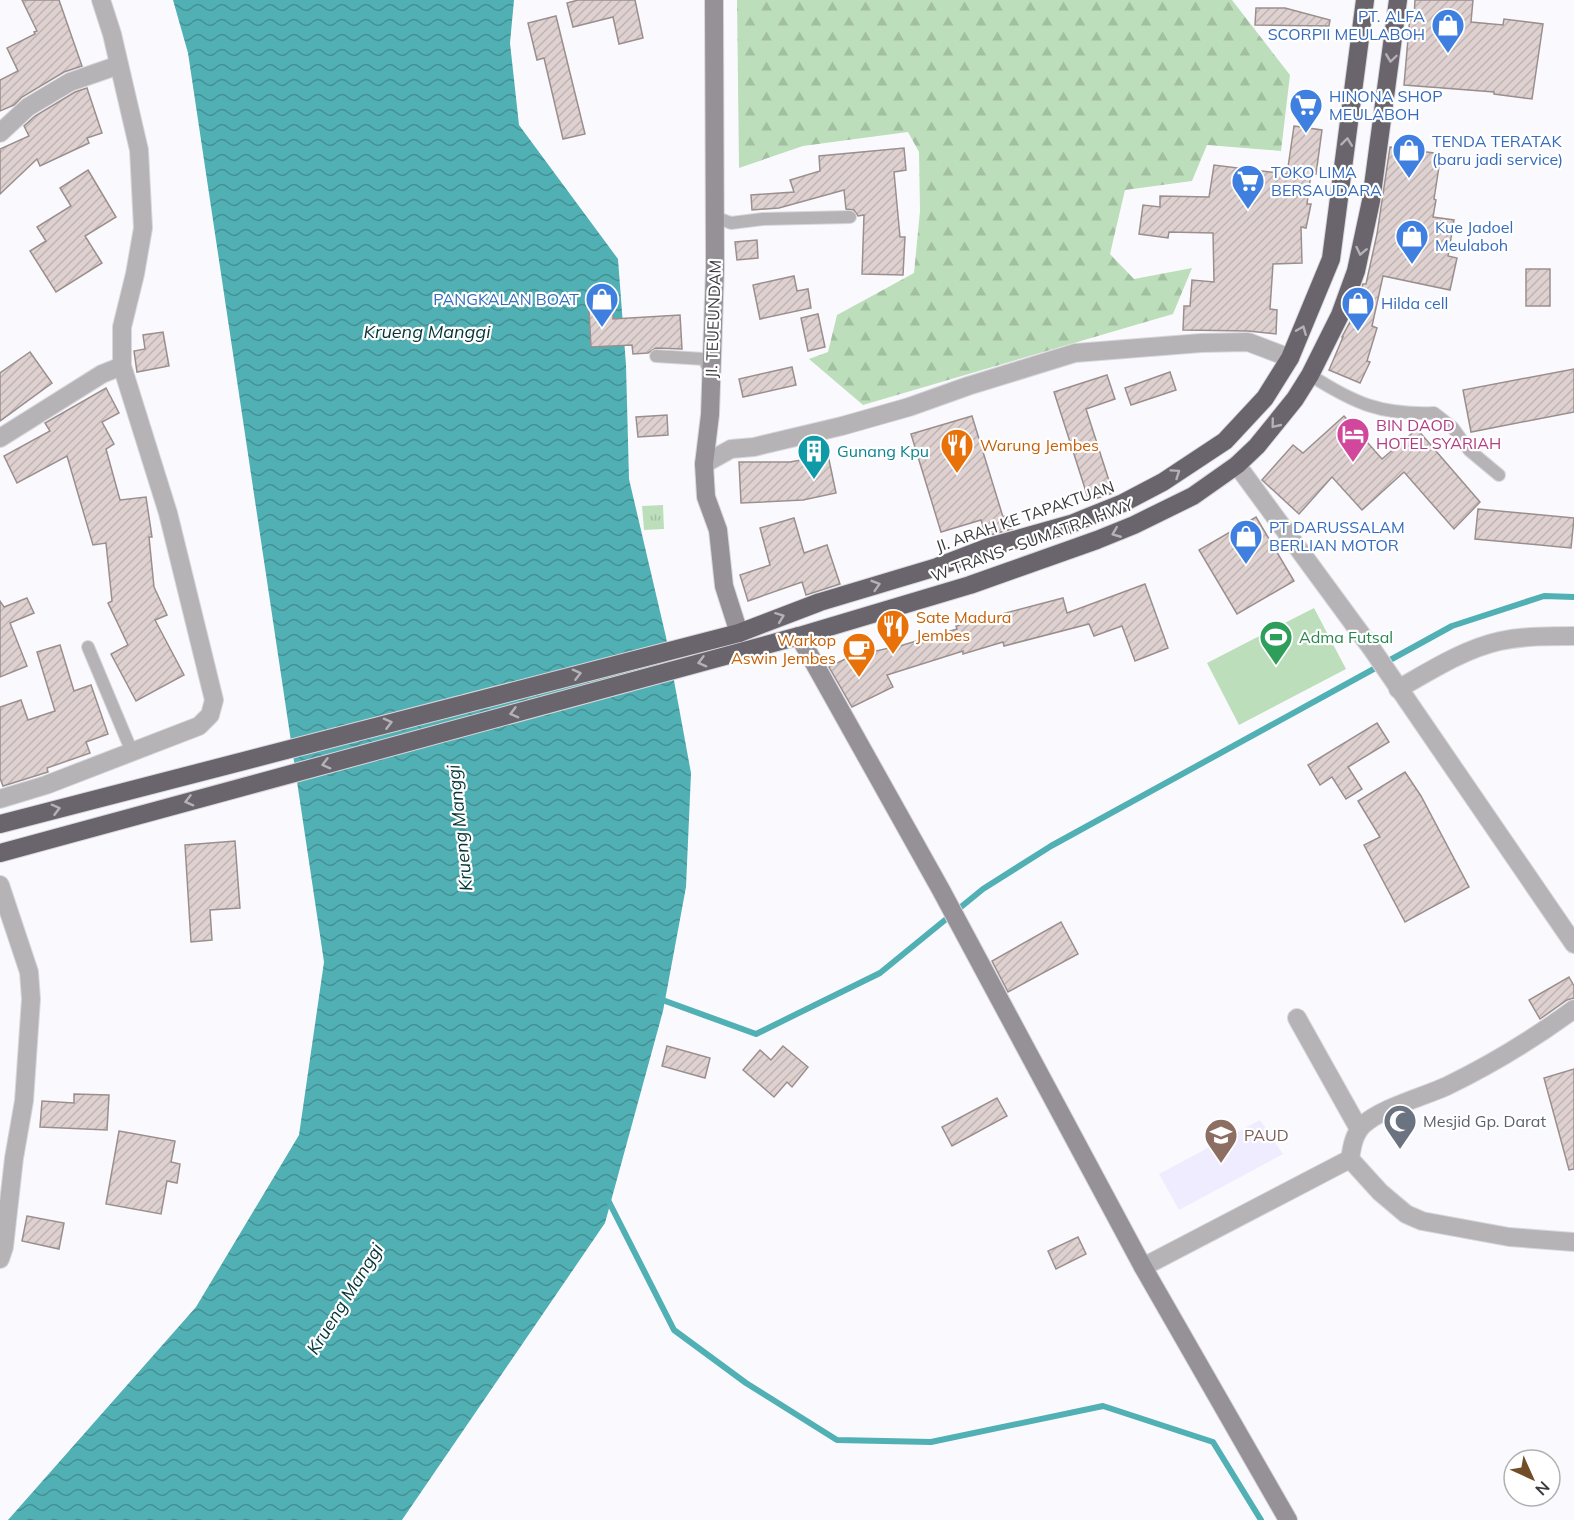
<svg xmlns="http://www.w3.org/2000/svg" width="1574" height="1520" viewBox="0 0 1574 1520" font-family="Mulish,sans-serif">
<defs>
<pattern id="grass-tufts" width="24" height="20" patternUnits="userSpaceOnUse" patternTransform="scale(1.5)"><rect width="24" height="20" fill="#bddeba"/><path d="M3 7l-1-3M5 7V3M7 7l1-3M15 17l-1-3M17 17v-4M19 17l1-3" fill="none" stroke="#a3bfa1"/></pattern>
<pattern id="forest-firs" width="22" height="20" patternUnits="userSpaceOnUse" patternTransform="scale(1.5)"><rect width="22" height="20" fill="#bddeba"/><path d="M5 1l3.5 6h-7zM16 11l3.5 6h-7z" fill="#a3bfa1"/></pattern>
<pattern id="water-waves" width="16" height="10" patternUnits="userSpaceOnUse" patternTransform="scale(1.5)"><rect width="16" height="10" fill="#51b0b4"/><path d="M0 5q4-4 8 0t8 0" fill="none" stroke="#449094"/></pattern>
<pattern id="building-hatch" width="6" height="6" patternUnits="userSpaceOnUse" patternTransform="scale(1.5)"><rect width="6" height="6" fill="#ded1d0"/><path d="M-1 1l2-2M0 6l6-6M5 7l2-2" fill="none" stroke="#bfb4b4"/></pattern>
</defs>
<rect width="100%" height="100%" fill="#fafafe"/>
<path fill="#eeecfe" d="M1260 1120 1283 1154 1179 1210 1159 1174Z"/>
<path fill="url(#grass-tufts)" d="M663 505 664 529 644 530 642 506Z"/>
<path fill="url(#forest-firs)" d="M737 0H1232L1290 75 1281 151 1207 145 1192 181 1125 190 1110 254 1134 279 1192 268 1173 314 863 405 809 359 828 352 837 315 914 273 920 211 919 152 908 132 803 146 739 168Z"/>
<path fill="#bddeba" d="M1314 608 1346 669 1239 725 1207 663Z"/>
<path fill="url(#water-waves)" d="M173 0H514L510 43 519 125 618 259 626 365 629 479 666 637 691 773 686 887 663 1011 605 1223 402 1520H8L196 1307 299 1135 324 962 188 53Z"/>
<g fill="none" stroke-linecap="round" stroke-linejoin="round">
<g stroke="#51b0b4" stroke-width="6">
<path d="M657 998 756 1034 880 973 983 889 1051 846 1452 626 1544 596 1574 597"/>
<path d="M607 1198 674 1330 746 1383 837 1440 931 1442 1103 1406 1213 1442 1261 1520"/>
</g>
</g>
<g fill="url(#building-hatch)" stroke="#9b8f8e" stroke-width="1.5">
<path d="M22 0H59L82 66 64 72 22 97 14 105 0 111V80L18 71 7 48 35 34 34 32 37 31Z"/>
<path d="M578 0H635L643 38 619 44 613 17 573 27 567 3Z"/>
<path d="M1415 0H1473L1471 22 1503 25 1504 19 1543 24 1532 99 1494 94V92L1404 85 1410 16 1414 17Z"/>
<path d="M1256 8H1285L1330 20 1329 26 1255 25Z"/>
<path d="M556 16 585 134 563 139 544 58 537 60 528 23Z"/>
<path d="M87 88 102 133 87 138 89 143 40 166 37 159 0 194V149L29 136 24 126 35 116 75 92Z"/>
<path d="M1294 126 1322 130 1316 174 1311 173 1307 204H1311L1306 228 1301 227 1302 263 1273 264 1270 309 1277 310 1276 334 1248 331 1183 330 1184 306H1190L1192 280 1214 282 1213 233 1169 232 1168 238 1139 234 1143 205 1160 207V196L1209 197 1214 165 1287 174Z"/>
<path d="M1390 147 1441 154 1434 199 1436 200 1433 217 1454 220 1448 256 1457 258 1450 290 1383 276 1372 326 1377 328 1367 361 1370 362 1360 383 1329 370 1343 337H1342L1351 320 1363 284H1366L1377 234Z"/>
<path d="M904 148 906 170 894 172 900 237H905L903 275 862 274 864 215 858 216 854 210 846 209 844 190 779 208 752 210 751 195 794 192 790 180 820 171 819 156Z"/>
<path d="M88 170 116 217 85 236 102 263 56 292 30 251 46 241 37 227 71 206 60 188Z"/>
<path d="M757 240 758 258 737 260 735 242Z"/>
<rect x="1526" y="269" width="24" height="37"/>
<path d="M794 276 797 291 808 289 811 308 760 319 753 285Z"/>
<path d="M613 309V319L680 315 682 349 656 348 648 353 633 354 632 345 591 347 589 311Z"/>
<path d="M818 314 825 347 808 351 801 318Z"/>
<path d="M163 332 169 366 137 372 134 351 145 349 143 335Z"/>
<path d="M30 352 52 383 0 421V373Z"/>
<path d="M792 367 796 385 743 397 739 379Z"/>
<path d="M1574 369V412L1471 432 1463 390Z"/>
<path d="M1170 372 1176 390 1131 405 1125 388Z"/>
<path d="M1107 375 1115 399 1086 409 1113 493 1089 501 1054 392Z"/>
<path d="M106 388 119 413 102 422 114 444 106 449 120 500 146 497 152 537H149L154 587 167 615 155 620 184 675 136 701 111 654 128 645 108 603 112 601 106 543 93 545 67 456 17 483 4 456 50 431 45 423Z"/>
<path d="M667 415 668 435 638 437 636 417Z"/>
<path d="M972 416 1003 517 1008 515 1012 529 986 536 981 520 941 532 911 434Z"/>
<path d="M1344 416 1382 459 1417 429 1480 502 1454 529 1404 472 1362 510 1332 477 1299 514 1262 480 1293 445 1303 453Z"/>
<path d="M828 455 836 493 803 500 741 503 739 462H790Z"/>
<path d="M1478 509 1574 518 1571 548 1475 539Z"/>
<path d="M1256 517 1294 581 1237 614 1199 550Z"/>
<path d="M794 518 804 553 827 545 840 584 806 595 802 582 748 601 740 575 770 565 760 528Z"/>
<path d="M1145 584 1168 648 1135 661 1122 626 1094 636 1089 624 1004 646 1003 642 963 654V651L887 675 893 687 852 707 829 667 873 645 876 651 903 645 957 629 956 626 1063 598 1067 613Z"/>
<path d="M27 598 34 613 10 623 27 666 0 677V601L4 607Z"/>
<path d="M60 645 74 691 91 685 108 734 86 742 90 753 47 768 48 772 3 786 0 778V707L21 700 28 720 55 711 37 652Z"/>
<path d="M1377 723 1389 742 1348 767 1362 789 1346 799 1332 777 1320 785 1308 765Z"/>
<path d="M1405 772 1421 796 1469 887 1405 922 1364 845 1380 837 1358 801Z"/>
<path d="M235 841 240 908 210 910 212 940 191 942 185 845Z"/>
<path d="M1061 922 1078 954 1008 992 992 961Z"/>
<path d="M1569 977 1574 986V998L1567 1000 1540 1019 1529 1000Z"/>
<path d="M667 1046 710 1058 705 1078 662 1066Z"/>
<path d="M783 1046 808 1067 792 1087 787 1082 774 1097 743 1070 760 1050 771 1060Z"/>
<path d="M1574 1069V1169L1569 1170 1544 1078Z"/>
<path d="M74 1094 109 1095 107 1130 40 1127 42 1101 74 1103Z"/>
<path d="M997 1098 1007 1116 952 1146 942 1127Z"/>
<path d="M119 1131 175 1141 171 1162 180 1164 177 1183 167 1181 161 1214 106 1204Z"/>
<path d="M27 1216 64 1223 59 1249 22 1241Z"/>
<path d="M1078 1237 1086 1254 1056 1269 1048 1251Z"/>
</g>
<g fill="none" stroke-linecap="round" stroke-linejoin="round">
<defs>
<g id="lane">
<path d="M715 217 731 223 763 219 850 217"/>
<path d="M656 356 704 359 710 371"/>
<path d="M1310 375C1354 403 1380 415 1434 413L1453 428 1469 450 1499 475"/>
<path d="M88 647 132 752"/>
</g>
<g id="street">
<path d="M0 133 28 107 70 82 119 65"/>
<path d="M0 438 102 374 122 366"/>
<path d="M704 464 731 449 754 447 842 426 909 407 968 386 1075 353 1201 343 1248 342 1290 358"/>
<path d="M1237 465 1372 649 1574 944"/>
<path d="M1398 689C1430 671 1464 649 1500 641 1524 636 1549 636 1574 636"/>
<path d="M0 799 46 785 199 726 210 715 214 700 168 513 122 366V327L135 274 143 228 139 150 112 34 101 0"/>
<path d="M0 885 29 972 31 999 24 1101 14 1158 4 1247 0 1259"/>
<path d="M1297 1018 1359 1129"/>
<path d="M1350 1159C1352 1146 1354 1134 1363 1125 1381 1108 1423 1097 1447 1086 1494 1063 1532 1040 1574 1009"/>
<path d="M1143 1267 1350 1159 1380 1192 1406 1214 1422 1221 1509 1237 1574 1242"/>
</g>
<g id="secondary">
<path d="M714 0 715 268 710 415 704 464 706 497 718 530 724 586 739 633"/>
<path d="M799 636 941 890 1143 1267 1288 1520"/>
</g>
<g id="highway">
<path d="M0 824 739 633 820 602 937 567 989 547 1071 524 1123 503 1163 482 1225 441 1265 398 1290 358 1331 259 1365 0"/>
<path d="M0 853 799 636 970 585 1097 540 1134 525 1193 496 1237 465 1257 446 1295 399 1310 375 1340 315 1356 271 1371 201 1398 0"/>
</g>
</defs>
<use href="#lane" stroke="#d8d7dc" stroke-width="14"/>
<use href="#street" stroke="#d8d7dc" stroke-width="20"/>
<use href="#secondary" stroke="#d8d7dc" stroke-width="20"/>
<use href="#highway" stroke="#d8d7dc" stroke-width="20"/>
<use href="#lane" stroke="#b6b3b7" stroke-width="12"/>
<use href="#street" stroke="#b6b3b7" stroke-width="18"/>
<use href="#secondary" stroke="#959197" stroke-width="18"/>
<use href="#highway" stroke="#6a646c" stroke-width="18"/>
</g>
<defs><path id="oneway-chevron" d="M-2-3.5L2.5 0L-2 3.5" fill="none" stroke-width="1.6" stroke-linecap="round" stroke-linejoin="round" transform="scale(1.5)"/></defs>
<g stroke="#b4b2b6">
<use href="#oneway-chevron" transform="translate(1391 58) rotate(98)"/>
<use href="#oneway-chevron" transform="translate(1347 142) rotate(-83)"/>
<use href="#oneway-chevron" transform="translate(1361 251) rotate(102)"/>
<use href="#oneway-chevron" transform="translate(1302 330) rotate(-68)"/>
<use href="#oneway-chevron" transform="translate(1275 424) rotate(129)"/>
<use href="#oneway-chevron" transform="translate(1176 473) rotate(-34)"/>
<use href="#oneway-chevron" transform="translate(1116 533) rotate(158)"/>
<use href="#oneway-chevron" transform="translate(876 585) rotate(-17)"/>
<use href="#oneway-chevron" transform="translate(780 617) rotate(-21)"/>
<use href="#oneway-chevron" transform="translate(702 662) rotate(165)"/>
<use href="#oneway-chevron" transform="translate(577 674) rotate(-14)"/>
<use href="#oneway-chevron" transform="translate(514 713) rotate(165)"/>
<use href="#oneway-chevron" transform="translate(388 723) rotate(-14)"/>
<use href="#oneway-chevron" transform="translate(326 764) rotate(165)"/>
<use href="#oneway-chevron" transform="translate(189 801) rotate(165)"/>
<use href="#oneway-chevron" transform="translate(56 809) rotate(-15)"/>
</g>
<defs>
<symbol id="shop-pin" viewBox="-11 -11 22 30"><path d="M0 17L-7.5 6A9.5 9.5 0 1 1 7.5 6Z" fill="#3f7fe0" stroke="#fff"/><path d="M-5-2.5h2.3a2.7 3.5 0 0 1 5.4 0H5L5.5 6h-11ZM-1.5-2.5h3a1.5 2.3 0 0 0-3 0Z" fill="#fff"/></symbol>
<symbol id="supermarket-pin" viewBox="-11 -11 22 30"><path d="M0 17L-7.5 6A9.5 9.5 0 1 1 7.5 6Z" fill="#3f7fe0" stroke="#fff"/><path d="M-6-5.5h2.5l.6 2H6L4.5 2H-2.5L-4.4-4H-6ZM-1.5 3.2a1.3 1.3 0 1 0 .1 0ZM3 3.2a1.3 1.3 0 1 0 .1 0Z" fill="#fff"/></symbol>
<symbol id="hotel-pin" viewBox="-11 -11 22 30"><path d="M0 17L-7.5 6A9.5 9.5 0 1 1 7.5 6Z" fill="#d1479c" stroke="#fff"/><path d="M-6-4.5h1.5V1H6V5H4.5V3h-9V5H-6ZM-4 0a1.8 1.8 0 1 1 3.6 0ZM.5 0V-2.5h3Q6-2.5 6 0Z" fill="#fff"/></symbol>
<symbol id="restaurant-pin" viewBox="-11 -11 22 30"><path d="M0 17L-7.5 6A9.5 9.5 0 1 1 7.5 6Z" fill="#e8710a" stroke="#fff"/><path d="M-5-6h1v4h1v-4h1v4h1v-4h1v5L-1.5 .5V6h-2V.5L-5-1ZM5-6V6H3V1.5H1.5Q1.5-4 5-6Z" fill="#fff"/></symbol>
<symbol id="building-pin" viewBox="-11 -11 22 30"><path d="M0 17L-7.5 6A9.5 9.5 0 1 1 7.5 6Z" fill="#0f9aa8" stroke="#fff"/><path d="M-4-6H4V6H1V3H-1V6H-4ZM-2.5-4.3h1.7v1.8h-1.7ZM.8-4.3h1.7v1.8H.8ZM-2.5-1h1.7V.8h-1.7ZM.8-1h1.7V.8H.8Z" fill="#fff"/></symbol>
<symbol id="stadium-pin" viewBox="-11 -11 22 30"><path d="M0 17L-7.5 6A9.5 9.5 0 1 1 7.5 6Z" fill="#2e9e5b" stroke="#fff"/><path d="M0-5a6.5 5 0 1 0 0 10a6.5 5 0 1 0 0-10ZM-3.5-1.8h7v3.6h-7Z" fill="#fff"/></symbol>
<symbol id="cafe-pin" viewBox="-11 -11 22 30"><path d="M0 17L-7.5 6A9.5 9.5 0 1 1 7.5 6Z" fill="#e8710a" stroke="#fff"/><path d="M-5.5-4.5H6V0H3Q3 3.5 0 3.5H-2.5Q-5.5 3.5-5.5 0ZM3-3.2v2h1.7v-2ZM-6 4.5H4V6H-6Z" fill="#fff"/></symbol>
<symbol id="mosque-pin" viewBox="-11 -11 22 30"><path d="M0 17L-7.5 6A9.5 9.5 0 1 1 7.5 6Z" fill="#6b7280" stroke="#fff"/><path d="M3.5-4.9A6 6 0 1 0 3.5 4.9A5 5 0 1 1 3.5-4.9Z" fill="#fff"/></symbol>
<symbol id="school-pin" viewBox="-11 -11 22 30"><path d="M0 17L-7.5 6A9.5 9.5 0 1 1 7.5 6Z" fill="#8d6e63" stroke="#fff"/><path d="M0-5L7-2L0 1L-7-2ZM-4 1L0 2.5L4 1V4Q0 6-4 4Z" fill="#fff"/></symbol>
</defs>
<g fill-rule="evenodd">
<use href="#shop-pin" x="1429" y="6" width="38" height="52"/>
<use href="#supermarket-pin" x="1287" y="86" width="38" height="52"/>
<use href="#shop-pin" x="1390" y="131" width="38" height="52"/>
<use href="#supermarket-pin" x="1229" y="162" width="38" height="52"/>
<use href="#shop-pin" x="1393" y="217" width="38" height="52"/>
<use href="#shop-pin" x="583" y="280" width="38" height="52"/>
<use href="#shop-pin" x="1339" y="284" width="38" height="52"/>
<use href="#hotel-pin" x="1334" y="415" width="38" height="52"/>
<use href="#restaurant-pin" x="938" y="426" width="38" height="52"/>
<use href="#building-pin" x="795" y="432" width="38" height="52"/>
<use href="#shop-pin" x="1227" y="517" width="38" height="52"/>
<use href="#restaurant-pin" x="874" y="607" width="38" height="52"/>
<use href="#stadium-pin" x="1257" y="618" width="38" height="52"/>
<use href="#cafe-pin" x="840" y="630" width="38" height="52"/>
<use href="#mosque-pin" x="1381" y="1102" width="38" height="52"/>
<use href="#school-pin" x="1202" y="1116" width="38" height="52"/>
</g>
<g text-anchor="middle" stroke-width="4.5" stroke-linejoin="round" paint-order="stroke">
<g font-size="16" fill="#366cbe" stroke="#fff" text-anchor="start">
<text x="1425" y="22" text-anchor="end">PT. ALFA<tspan x="1425" dy="18">SCORPII MEULABOH</tspan></text>
<text x="1329" y="102">HINONA SHOP<tspan x="1329" dy="18">MEULABOH</tspan></text>
<text x="1432" y="147">TENDA TERATAK<tspan x="1432" dy="18">(baru jadi service)</tspan></text>
<text x="1271" y="178">TOKO LIMA<tspan x="1271" dy="18">BERSAUDARA</tspan></text>
<text x="1435" y="233">Kue Jadoel<tspan x="1435" dy="18">Meulaboh</tspan></text>
<text x="579" y="305" text-anchor="end">PANGKALAN BOAT</text>
<text x="1381" y="309">Hilda cell</text>
<text x="1269" y="533">PT DARUSSALAM<tspan x="1269" dy="18">BERLIAN MOTOR</tspan></text>
</g>
<g font-size="16" fill="#3b3a3f" stroke="#fff">
<text transform="translate(713 319) rotate(-88)" y="6">JI. TEUEUNDAM</text>
<text transform="translate(1025 516) rotate(-19)" y="6">JI. ARAH KE TAPAKTUAN</text>
<text transform="translate(1032 540) rotate(-20)" y="6">W TRANS - SUMATRA HWY</text>
</g>
<g font-size="16" fill="#b23c85" stroke="#fff" text-anchor="start">
<text x="1376" y="431">BIN DAOD<tspan x="1376" dy="18">HOTEL SYARIAH</tspan></text>
</g>
<g font-size="16" fill="#c56008" stroke="#fff" text-anchor="start">
<text x="980" y="451">Warung Jembes</text>
<text x="916" y="623">Sate Madura<tspan x="916" dy="18">Jembes</tspan></text>
<text x="836" y="646" text-anchor="end">Warkop<tspan x="836" dy="18">Aswin Jembes</tspan></text>
</g>
<g font-size="16" fill="#0d838f" stroke="#fff" text-anchor="start">
<text x="837" y="457">Gunang Kpu</text>
</g>
<g font-size="16" fill="#27864d" stroke="#fff" text-anchor="start">
<text x="1299" y="643">Adma Futsal</text>
</g>
<g font-size="16" fill="#5b616d" stroke="#fff" text-anchor="start">
<text x="1423" y="1127">Mesjid Gp. Darat</text>
</g>
<g font-size="16" fill="#785e54" stroke="#fff" text-anchor="start">
<text x="1244" y="1141">PAUD</text>
</g>
<g font-size="18" font-style="italic" fill="#043436" stroke="#fff">
<text x="427" y="338">Krueng Manggi</text>
<text transform="translate(460 828) rotate(-96)" y="6">Krueng Manggi</text>
<text transform="translate(345 1299) rotate(-58)" y="6">Krueng Manggi</text>
</g>
</g>
<g transform="translate(1532 1478) rotate(135)"><circle r="28" fill="#ffffff" stroke="#b1b0b2" stroke-width="1.5"/>
<path d="M0-4.5L10 22L0 15L-10 22Z" fill="#724e28"/>
<text y="-9" font-size="16" font-weight="bold" text-anchor="middle" fill="#3b3a3f">N</text>
</g>
</svg>
